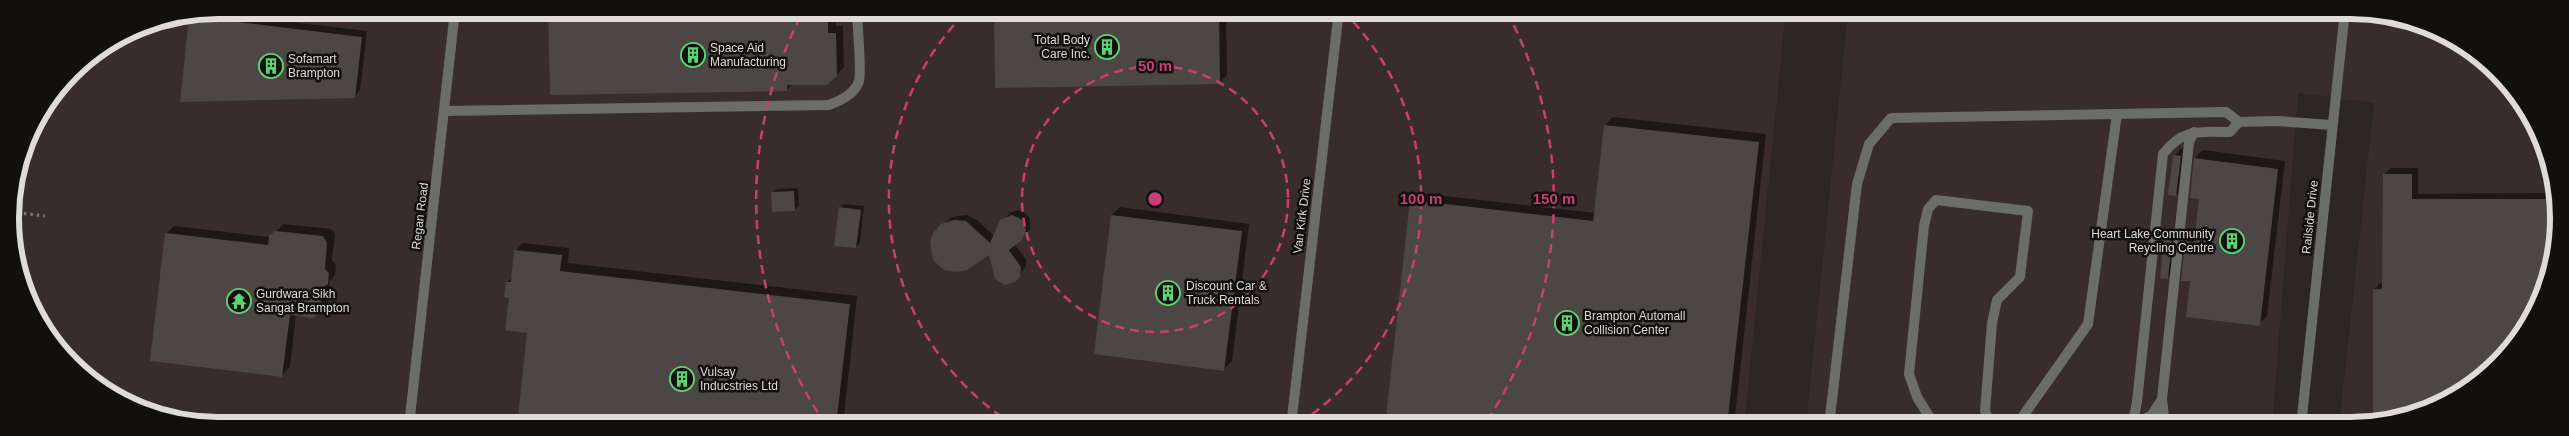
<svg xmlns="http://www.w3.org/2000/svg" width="2569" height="436" viewBox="0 0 2569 436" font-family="Helvetica,sans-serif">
<rect width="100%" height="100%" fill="#2c2625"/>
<g fill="#392c2c">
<path d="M218 10H1786L1744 426H204L126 404 61 355 21 285 10 205 26 138 71 71 139 26Z"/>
<path d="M1848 10H2365L2443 32 2508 81 2548 151 2559 232 2538 310 2498 365 2443 405 2365 426H2339L2374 103 2298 93 2272 426H1806Z"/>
</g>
<g fill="#0007">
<path d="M550 10H836V26H843L844 67 827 84H792L787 89Z"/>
<path d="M995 10H1226L1227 75 1219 83Z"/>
<path d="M208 12 367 31 360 90 354 97 191 17Z"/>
<path d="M1613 117 1766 134 1734 426H1386L1411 201 1419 193 1595 213 1605 125Z"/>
<path d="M2182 148 2188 149 2184 187 2176 195 2174 156Z"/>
<path d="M2203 150 2285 161 2267 316 2259 324 2191 280 2187 242 2196 234 2200 198 2195 158Z"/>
<path d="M2391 168H2418V194L2553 193 2559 232 2538 310 2498 365 2443 405 2375 423 2374 290 2380 283H2384L2385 174Z"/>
<path d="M798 188 799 206 794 210 772 193 777 189Z"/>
<path d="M844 204 864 206 860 243 856 247 840 208Z"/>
<path d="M1120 207 1249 224 1232 361 1224 369 1112 215Z"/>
<path d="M1018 210 1027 214 1030 219V229L1014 244 1026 259V266L1016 280 990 253 937 263 931 246 934 233 952 217 967 215 977 220 994 236 999 224 1011 212Z"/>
<path d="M284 224 331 229 335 234 332 260 336 265 335 275 330 281 327 304 319 312 296 314 290 367 282 375 166 234 174 226 270 237Z"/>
<path d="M2173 232H2179L2175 270 2167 278 2165 239Z"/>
<path d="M523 243 569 248 568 263 857 296 843 426H518L529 332 510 297 507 282 513 277 515 251Z"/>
</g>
<g fill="#4c4645">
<path d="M548 10H828V33H836L837 76 827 85H787V91L550 95Z"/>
<path d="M994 10H1219L1220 84 995 88Z"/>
<path d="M189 16 362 37 355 98 180 102Z"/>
<path d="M1604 125 1759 142 1727 426H1385L1410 200 1593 221Z"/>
<path d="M2173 155 2181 156 2176 196 2168 195Z"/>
<path d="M2194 158 2278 169 2260 326 2186 317 2190 281H2181L2185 241 2194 242 2199 199 2190 198Z"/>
<path d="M2383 174H2412V199H2554L2559 232 2538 310 2498 365 2443 405 2373 423V289H2382Z"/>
<path d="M794 191 795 211 772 212 771 192Z"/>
<path d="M839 207 861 210 856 248 834 246Z"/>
<path d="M1012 215 1021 219 1026 230 1022 240 1009 250 1021 267 1020 277 1015 282 1005 285 995 279 989 255 967 270 957 272 944 270 933 260 930 242 933 233 941 224 954 220 966 221 990 243 1000 220Z"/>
<path d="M1111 215 1242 231 1224 371 1094 354Z"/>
<path d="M275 231 323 236 327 243 325 269 329 273 328 284 322 288 320 313 313 318 290 315 282 377 150 361 165 233 268 245 269 236Z"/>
<path d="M2164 239 2172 240 2168 279 2160 278Z"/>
<path d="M514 250 562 255 560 271 850 304 836 426H517L527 333 505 330 509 298 504 297 506 282H511Z"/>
</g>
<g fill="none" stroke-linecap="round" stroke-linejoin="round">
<path stroke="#7f7a7a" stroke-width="3" stroke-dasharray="2.5 4" stroke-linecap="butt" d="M11 212 45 216"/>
<g stroke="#6b6d6b" stroke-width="10">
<path d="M445 111 829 105C840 101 855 94 859 81 862 70 857 25 857 10"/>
<path d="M2133 425 2152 415 2162 399"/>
<path d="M1829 426 1857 184 1869 144 1891 118 2226 112 2239 122 2276 121 2332 125"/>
<path d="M1935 426 1917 397 1909 374 1924 226 1928 209 1936 200 2028 211 2020 277 1997 300 1992 323 1985 411 1992 426"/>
<path d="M2016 426 2088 324 2117 114"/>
<path d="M2132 426 2137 402 2163 154C2183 128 2200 132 2230 132L2239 122"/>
<path d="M2165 426 2162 399 2189 142 2194 132"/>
</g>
<g stroke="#6b6d6b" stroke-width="10">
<path d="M409 426 455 10"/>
<path d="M2301 426 2345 10"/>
</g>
<path stroke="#6b6d6b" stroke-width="10" d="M1291 426 1339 10"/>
</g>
<g fill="none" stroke="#c83f75" stroke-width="2.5" stroke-dasharray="9 6">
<circle cx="1155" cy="199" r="133"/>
<path d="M1014 425A266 266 0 0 1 967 11M1343 11A266 266 0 0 1 1296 425"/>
<path d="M826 425A399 399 0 0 1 803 12M1507 12A399 399 0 0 1 1484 425"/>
</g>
<defs>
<symbol id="building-ring" viewBox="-11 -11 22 22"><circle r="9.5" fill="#120f0f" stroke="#5ad56f" stroke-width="1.5"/><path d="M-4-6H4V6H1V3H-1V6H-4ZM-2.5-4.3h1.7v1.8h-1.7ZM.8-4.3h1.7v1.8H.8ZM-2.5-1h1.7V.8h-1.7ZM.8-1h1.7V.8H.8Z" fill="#5ad56f"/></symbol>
<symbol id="temple-ring" viewBox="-11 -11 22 22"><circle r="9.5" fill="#120f0f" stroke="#5ad56f" stroke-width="1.5"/><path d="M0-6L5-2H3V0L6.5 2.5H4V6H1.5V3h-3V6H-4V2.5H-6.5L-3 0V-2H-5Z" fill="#5ad56f"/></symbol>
</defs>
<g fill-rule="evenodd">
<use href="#building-ring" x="1093" y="33" width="28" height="28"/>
<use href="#building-ring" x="679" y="41" width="28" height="28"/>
<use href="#building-ring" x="257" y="52" width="28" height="28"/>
<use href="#building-ring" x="2218" y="227" width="28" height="28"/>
<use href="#building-ring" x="1154" y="279" width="28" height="28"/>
<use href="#temple-ring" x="225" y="287" width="28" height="28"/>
<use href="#building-ring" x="1553" y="309" width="28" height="28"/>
<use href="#building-ring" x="668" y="365" width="28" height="28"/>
</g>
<g text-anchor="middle" stroke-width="5" stroke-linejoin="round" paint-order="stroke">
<g font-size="12" fill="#dfdbdb" stroke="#120f0f" text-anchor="start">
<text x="1090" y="44" text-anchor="end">Total Body<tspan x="1090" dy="14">Care Inc.</tspan></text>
<text x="710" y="52">Space Aid<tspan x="710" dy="14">Manufacturing</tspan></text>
<text x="288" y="63">Sofamart<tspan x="288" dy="14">Brampton</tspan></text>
<text x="2214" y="238" text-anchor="end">Heart Lake Community<tspan x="2214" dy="14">Reycling Centre</tspan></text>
<text x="1186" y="290">Discount Car &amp;<tspan x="1186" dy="14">Truck Rentals</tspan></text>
<text x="256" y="298">Gurdwara Sikh<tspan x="256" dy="14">Sangat Brampton</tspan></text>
<text x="1584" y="320">Brampton Automall<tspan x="1584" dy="14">Collision Center</tspan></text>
<text x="700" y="376">Vulsay<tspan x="700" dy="14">Inducstries Ltd</tspan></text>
</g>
<g font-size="12" fill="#dfdbdb" stroke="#120f0f">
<text transform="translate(420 216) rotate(-83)" y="4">Regan Road</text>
<text transform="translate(1302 216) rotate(-83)" y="4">Van Kirk Drive</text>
<text transform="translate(2310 217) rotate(-84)" y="4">Railside Drive</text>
</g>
</g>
<path d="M0 0H2569V436H0ZM218 19H2351A199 199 0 0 1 2550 218V218A199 199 0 0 1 2351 417H218A199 199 0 0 1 19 218V218A199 199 0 0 1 218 19Z" fill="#120f0f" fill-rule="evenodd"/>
<path fill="none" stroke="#dfdbdb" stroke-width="6" d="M218 19H2351A199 199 0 0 1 2550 218V218A199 199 0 0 1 2351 417H218A199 199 0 0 1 19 218V218A199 199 0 0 1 218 19Z"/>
<circle cx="1155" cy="199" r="8" fill="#c83f75" stroke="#120f0f" stroke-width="2.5"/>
<g font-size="15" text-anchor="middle" font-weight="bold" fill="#c83f75" stroke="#120f0f" stroke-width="5" stroke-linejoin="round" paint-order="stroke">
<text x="1155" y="71">50 m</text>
<text x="1421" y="204">100 m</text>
<text x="1554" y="204">150 m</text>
</g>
</svg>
